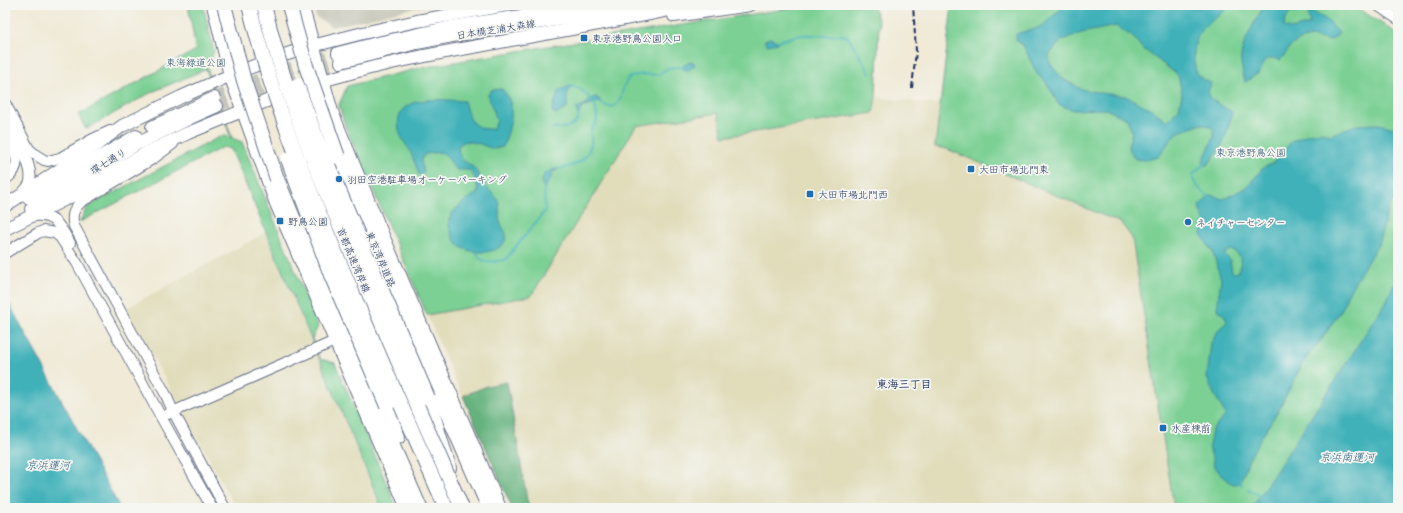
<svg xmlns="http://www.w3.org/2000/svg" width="1403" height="513" viewBox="0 0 1403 513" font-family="'Playpen Sans','Klee One',sans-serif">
<rect width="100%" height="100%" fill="#f6f6f2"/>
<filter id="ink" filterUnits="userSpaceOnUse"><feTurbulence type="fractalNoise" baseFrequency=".025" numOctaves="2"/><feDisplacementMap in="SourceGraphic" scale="8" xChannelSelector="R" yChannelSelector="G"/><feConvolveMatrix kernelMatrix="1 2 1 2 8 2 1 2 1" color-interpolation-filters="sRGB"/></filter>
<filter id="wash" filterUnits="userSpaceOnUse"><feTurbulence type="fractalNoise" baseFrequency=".012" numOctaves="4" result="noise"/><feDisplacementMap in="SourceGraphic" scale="16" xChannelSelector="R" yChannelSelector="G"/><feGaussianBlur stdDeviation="0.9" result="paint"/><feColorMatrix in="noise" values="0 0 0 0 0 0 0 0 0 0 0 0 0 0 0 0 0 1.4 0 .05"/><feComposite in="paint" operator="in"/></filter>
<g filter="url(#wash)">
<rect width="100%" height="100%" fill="#f0ead7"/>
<g fill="#e1dcba">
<path d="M876 97 940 105 936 147 947 149 1121 224 1132 238 1174 508H511L427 315 531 296 636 126 719 113 724 137 873 113Z"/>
<path d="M265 233 381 508H236L126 308Z"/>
</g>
<path fill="#c5c5b8" d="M313 5H426L332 27 316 17Z"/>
<g fill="#7cd094" stroke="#4c8079">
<path d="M188 5H203L214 51 207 68 232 138 242 142 318 326 312 339 320 359 335 363 397 508H382L231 149 223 147 80 222 87 207 223 135 231 138 206 69 152 92 86 129 78 115 196 50Z"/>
<path d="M810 5H872L874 7 879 23 876 97 873 113 723 137 718 113 636 126 531 296 427 315 346 128 339 105 347 86 420 68 542 47Z"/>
<path d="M952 5H1353L1398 34V508H1174L1132 238 1121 223 947 149 935 147Z"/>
</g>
<path fill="#65b27e" stroke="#40706e" d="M507 382 527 500 530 508H512L463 396 487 386Z"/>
<g fill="#40b1b9" stroke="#2e708c" fill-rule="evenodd">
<path d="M1072 5H1189L1201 7 1204 5H1229C1222 16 1212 19 1203 28 1193 38 1190 67 1200 77 1203 80 1208 82 1211 83L1208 92 1212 100 1232 112C1228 134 1222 150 1206 166L1202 163 1214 137V130L1209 126 1202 124 1179 132 1172 138 1158 157 1146 160 1135 159 1128 147 1132 132 1127 119 1106 109 1073 110 1058 104 1052 92 1045 81 1037 74 1023 45 1017 41 1016 34C1024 31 1033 31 1041 26 1054 18 1055 9 1072 5ZM1116 26 1133 37 1142 48 1178 75 1182 94 1179 109 1167 121 1151 109 1125 96 1100 93 1081 89 1063 79 1050 64 1049 55 1062 40 1081 33Z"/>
<path d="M1265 5H1302L1303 9 1299 11 1290 12 1285 20 1284 27 1291 29 1310 24 1308 15 1311 11 1327 20 1339 33C1329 46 1325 38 1313 37 1308 37 1299 40 1295 43 1288 47 1286 55 1280 60L1274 58 1266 59 1260 72 1245 82C1244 74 1240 65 1241 57 1242 43 1257 17 1265 5Z"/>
<path d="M770 38 777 41V43L768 45 765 43V40Z"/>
<path d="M690 62 694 63 695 65 689 70 683 69V66Z"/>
<path d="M571 86 572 88 567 93V108L557 114 552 112C553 106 557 95 559 90Z"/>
<path d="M502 89C518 105 510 128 503 147L494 149 477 143 465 141 458 146C460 161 461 158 473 167 477 170 479 178 482 182 487 189 494 193 498 200 501 207 498 215 500 222 502 229 509 233 505 241 498 255 472 254 461 247 457 244 453 239 452 235 450 229 447 223 450 217 453 209 470 197 478 193 478 185 475 177 470 170H458L454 168 447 156 441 152 425 154 421 160 424 173 419 175C416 166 413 157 409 149 405 143 400 137 399 130 392 92 441 100 464 101 469 119 472 130 493 129L497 121 488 95 491 90Z"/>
<path d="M596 97 600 100V103L597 102C589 107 582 102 579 115L577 114V108L588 103 590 99Z"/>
<path d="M1379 124 1398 129V194L1389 208 1378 244 1347 295 1343 307 1322 339 1304 361 1278 411 1257 444 1249 459 1240 483 1233 484 1223 477 1214 466 1209 446 1212 430 1226 415 1214 394 1207 378 1211 343 1218 330 1227 322 1225 316 1217 309 1221 279 1213 253 1201 234 1204 220 1199 206 1211 195 1223 199 1246 188 1263 168 1273 163 1292 141 1308 134 1321 132 1330 135 1356 125ZM1231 250C1242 254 1242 262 1238 272L1235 273 1232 272 1230 260 1225 255 1226 252Z"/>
<path d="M555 169H558L552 173 551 178 544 188C540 182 542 179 545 173Z"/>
<path d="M1398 283V508H1252L1386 302 1393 286Z"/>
<path d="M5 296 120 508H5Z"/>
</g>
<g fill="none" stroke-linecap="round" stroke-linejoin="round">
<g stroke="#40b1b9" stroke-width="2">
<path d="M777 41C785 40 793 36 802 35 809 34 816 36 824 36 833 36 839 33 848 37L870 73"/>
<path d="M571 86C581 88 584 91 590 99"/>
<path d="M600 103C626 117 618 86 629 78 638 72 650 76 660 74 662 73 663 72 665 70 671 66 676 67 683 68"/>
<path d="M552 128C564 129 576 128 579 115"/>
<path d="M1204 164 1192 176C1194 185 1202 191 1209 197"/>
<path d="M558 169C573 167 588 161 591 144 592 140 590 135 591 131 591 128 595 126 596 123 598 117 596 110 595 104"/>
<path d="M477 252C480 266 494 261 505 260L545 211 544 188"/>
<path d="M1240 483 1242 485"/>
<path d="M1248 489 1260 496"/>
</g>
</g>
</g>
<g filter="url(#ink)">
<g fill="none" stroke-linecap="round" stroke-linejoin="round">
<g stroke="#c5c5bf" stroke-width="12" stroke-dasharray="12 6" stroke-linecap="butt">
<path d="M214 98 275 73 338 53"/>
<path d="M217 106 278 83 341 62"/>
</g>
<defs>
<g id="minor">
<path d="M1377 5 1398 19"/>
<path d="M1397 5 1398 6"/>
<path d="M5 103 29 149 36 155 44 160 48 161 60 158 91 140 110 131"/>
<path d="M5 121C14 136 34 164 30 182 29 186 26 189 23 192"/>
<path d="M173 144 154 158 81 202C73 209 71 216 74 226L165 393 173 411 225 508"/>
<path d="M5 180C24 166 16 155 7 137"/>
<path d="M34 216C55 214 60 226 70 243"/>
<path d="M5 253 38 233 43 231 55 233 60 237 77 263 161 417 212 508"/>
<path d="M168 414 335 341"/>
</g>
<g id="major">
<path d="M674 16 750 5"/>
<path d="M338 53 377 43 451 27 590 5"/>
<path d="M341 62 417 43 452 36 652 5"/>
<path d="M313 84C369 66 427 55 484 45 554 32 623 21 692 5"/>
<path d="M152 127 214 98"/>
<path d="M29 198 136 136"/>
<path d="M5 206 95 146 122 126 181 97 231 75 272 59 312 46 363 33 417 21 507 5"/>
<path d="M31 209 137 144 190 118 217 106"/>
<path d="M5 229 74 195 146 153 188 133 284 94"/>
</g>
<g id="highway">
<path d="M214 5 231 75 276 201 408 508"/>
<path d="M301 5 331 112 380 231 499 508"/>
<path d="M338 157 438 392 489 508"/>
<path d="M277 179 297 227 420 508"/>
<path d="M428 398 449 468"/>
<path d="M387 406 398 437"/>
</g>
</defs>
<use href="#minor" stroke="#667088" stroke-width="12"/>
<use href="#major" stroke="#667088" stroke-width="14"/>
<use href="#highway" stroke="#667088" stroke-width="16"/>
<use href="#minor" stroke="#fff" stroke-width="10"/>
<use href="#major" stroke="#fff" stroke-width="12"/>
<use href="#highway" stroke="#fff" stroke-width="14"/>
<path stroke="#1b2f5e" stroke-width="2" stroke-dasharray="6 3" stroke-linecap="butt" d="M912 88 916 51 913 5"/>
<defs>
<g id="highway-bridge">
<path d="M224 5 244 81 277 179"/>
<path d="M249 5C267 81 295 153 324 225 363 320 405 414 446 508"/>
<path d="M264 5C288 108 331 206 373 303 402 371 432 440 462 508"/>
<path d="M289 5 306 66 338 157"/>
<path d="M297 85 316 137 428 398"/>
<path d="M288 159 331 275 387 406"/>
</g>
</defs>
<use href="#highway-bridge" stroke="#667088" stroke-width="16" stroke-linecap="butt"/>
<use href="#highway-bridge" stroke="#fff" stroke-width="14"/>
</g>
</g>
<g fill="#1f6fb2" stroke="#f6f6f2" stroke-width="1.5">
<rect x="580" y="34" width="8" height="8" rx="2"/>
<rect x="967" y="165" width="8" height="8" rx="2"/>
<circle cx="339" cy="179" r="4"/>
<rect x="806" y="190" width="8" height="8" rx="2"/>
<rect x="276" y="217" width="8" height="8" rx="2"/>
<circle cx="1188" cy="222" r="4"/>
<rect x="1159" y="424" width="8" height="8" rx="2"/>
</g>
<g text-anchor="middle" stroke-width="3.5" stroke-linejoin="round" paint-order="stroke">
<g font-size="10" fill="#1b2f5e" stroke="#f6f6f2">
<text transform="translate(496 29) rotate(-9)" y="4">日本橋芝浦大森線</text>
<text transform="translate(108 161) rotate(-31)" y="4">環七通り</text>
<text transform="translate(381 259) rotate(67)" y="4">東京湾岸道路</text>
<text transform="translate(354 260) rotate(67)" y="4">首都高速湾岸線</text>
</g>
<g font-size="10" fill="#1b2f5e" stroke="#f6f6f2" text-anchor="start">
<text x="592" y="42">東京港野鳥公園入口</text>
<text x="979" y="173">大田市場北門東</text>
<text x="347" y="183">羽田空港駐車場オーケーパーキング</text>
<text x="818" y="198">大田市場北門西</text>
<text x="288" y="225">野鳥公園</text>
<text x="1196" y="226">ネイチャーセンター</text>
<text x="1171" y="432">水産棟前</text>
</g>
<g font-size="10" fill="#33576c" stroke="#f6f6f2">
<text x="196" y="66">東海緑道公園</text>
<text x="1251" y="156">東京港野鳥公園</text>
</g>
<g font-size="11" font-weight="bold" fill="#1b2f5e" stroke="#f6f6f2">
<text x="904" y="388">東海三丁目</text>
</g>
<g font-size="11" font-style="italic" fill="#285c7e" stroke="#f6f6f2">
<text x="1347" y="461">京浜南運河</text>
<text x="48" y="469">京浜運河</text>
</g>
</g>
<rect width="1403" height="513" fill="none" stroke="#f6f6f2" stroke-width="20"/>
</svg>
